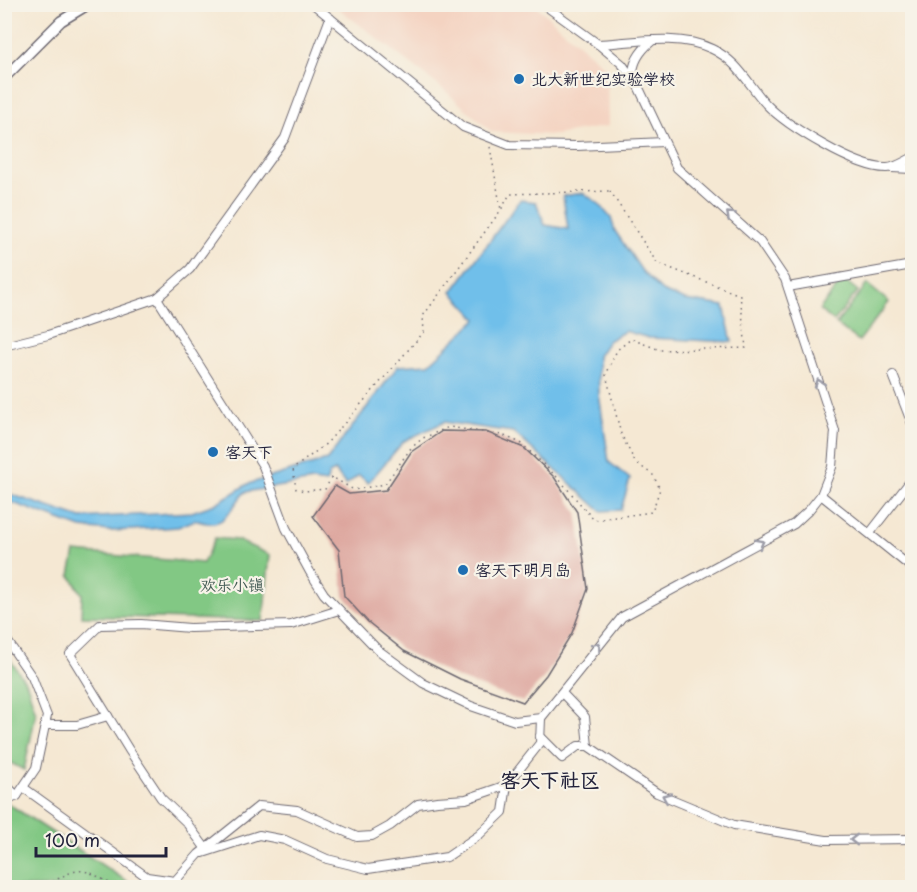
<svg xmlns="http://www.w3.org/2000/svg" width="917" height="892" viewBox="0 0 917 892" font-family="'Playpen Sans','LXGW WenKai TC',sans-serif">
<rect width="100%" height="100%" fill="#f7f3e8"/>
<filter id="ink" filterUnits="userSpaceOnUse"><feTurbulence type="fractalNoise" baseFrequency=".0167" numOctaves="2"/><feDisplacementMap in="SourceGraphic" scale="12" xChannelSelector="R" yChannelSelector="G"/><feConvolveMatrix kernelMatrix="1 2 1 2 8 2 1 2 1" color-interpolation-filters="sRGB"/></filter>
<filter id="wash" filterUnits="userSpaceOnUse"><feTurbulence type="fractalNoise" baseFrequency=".008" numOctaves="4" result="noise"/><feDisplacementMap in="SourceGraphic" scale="24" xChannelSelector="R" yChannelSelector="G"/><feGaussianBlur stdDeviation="1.35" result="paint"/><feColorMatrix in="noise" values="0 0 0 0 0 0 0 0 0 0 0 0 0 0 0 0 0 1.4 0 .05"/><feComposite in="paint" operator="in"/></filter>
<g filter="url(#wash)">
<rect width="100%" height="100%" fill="#f5e8d3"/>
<path fill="#f4d3c1" d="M334 5H535L607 69 608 126 555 135 492 132 443 89Z"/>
<g fill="#82c884" stroke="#527560" stroke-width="1.5">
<path d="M843 279 858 291 834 321 819 310Z"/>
<path d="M867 284 889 302 859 341 836 324Z"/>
<path d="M215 538 237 540 270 555 263 621 81 616 82 594 70 575 75 552 203 563Z"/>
<path d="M4 651 27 684 36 713 24 770 5 760Z"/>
<path d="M4 801 127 881 125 887H5Z"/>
</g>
<path fill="#6fbfea" stroke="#487092" stroke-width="1.5" d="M583 193 598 203 611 218 615 231 642 271 662 291 685 300 724 306 732 342 649 338 625 331 608 341 598 356 599 394 609 462 630 479 621 510 601 511 513 432 444 422 404 441 368 483 359 475 346 485 335 471 329 474 326 483 313 481 245 492C227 512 226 531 195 520L178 527 131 530 110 531 81 528 5 500 4 492 81 518 192 512 215 504 248 484 327 460 398 366 429 364 477 319 452 292 520 200 536 202 545 225 568 229 563 196Z"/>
<g id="blocks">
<path fill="#dda59d" d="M442 431 486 432 524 448 554 477 577 512 588 589 572 633 546 675 523 702 460 679 404 651 368 622 344 596 339 550 313 516 335 486 349 494 386 490 411 452Z"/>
</g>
</g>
<g filter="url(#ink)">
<use href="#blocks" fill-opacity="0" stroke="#6c6770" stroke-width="1.5"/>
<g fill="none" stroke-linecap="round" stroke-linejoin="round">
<defs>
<g id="minor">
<path d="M313 4 463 127 509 145 577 146 664 142"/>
<path d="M598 44C634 42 679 33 712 49 738 61 748 84 766 104 787 126 857 169 887 168 895 168 905 161 912 158"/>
<path d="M633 77C632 62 641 50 652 41"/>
<path d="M892 168 912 169"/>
<path d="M788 287 912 265"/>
<path d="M157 298 263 466 286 528 310 572 324 594 378 650 423 683 471 706 515 721 541 718"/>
<path d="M4 346 48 335 157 298 190 269 285 138 330 18"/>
<path d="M893 375 912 424"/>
<path d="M821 495 912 568"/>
<path d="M870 533 912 479"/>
<path d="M4 636 32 677 47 716 36 768 17 796"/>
<path d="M562 693 585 717 588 746"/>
<path d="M45 725H77L108 716"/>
<path d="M540 736 562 758 578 746H588L657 793 734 825 826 840 912 839"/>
<path d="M4 783 17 796 4 802"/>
<path d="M24 788 147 877 175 881 199 854 259 806 297 810 357 837 372 836 390 826 418 804 437 801 466 799 507 785 540 743 541 718 622 617 794 524 809 510 821 495 832 467 835 431 785 279 760 242 677 168 638 86 622 64 598 44 543 4"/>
<path d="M206 849 186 822 161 798 129 750 70 654 100 625 141 624 190 628 291 625 339 610"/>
<path d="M203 853 259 835 285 840 327 859 368 869 447 857 479 835 503 812 507 785"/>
</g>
<path id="tertiary" d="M4 78 61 21 89 4"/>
</defs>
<use href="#minor" stroke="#6c6770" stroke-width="10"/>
<use href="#tertiary" stroke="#6c6770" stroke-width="12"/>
<g stroke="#6c6770" stroke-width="1.5" stroke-dasharray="1.5 4.5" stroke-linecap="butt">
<path d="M490 147 501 210"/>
<path d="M610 191 657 263 740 295 746 348 660 350 631 339 617 350 606 375 621 434 635 462 653 475 660 489 652 512 594 520 558 478 521 443 502 435 449 427 423 438 411 448 385 484 354 490 332 477 325 489 305 491 296 489 293 469 327 443 424 332 423 316 501 210 510 194Z"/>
<path d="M42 888C80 866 79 864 117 888"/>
</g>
<use href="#minor" stroke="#fff" stroke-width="8"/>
<use href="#tertiary" stroke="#fff" stroke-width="9"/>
</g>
<defs><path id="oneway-chevron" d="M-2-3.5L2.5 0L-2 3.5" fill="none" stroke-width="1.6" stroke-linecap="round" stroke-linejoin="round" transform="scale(1.5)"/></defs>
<g stroke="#9c9ca7">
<use href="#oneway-chevron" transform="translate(730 215) rotate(-138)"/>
<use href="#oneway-chevron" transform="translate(819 383) rotate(-108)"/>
<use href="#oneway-chevron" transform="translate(760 543) rotate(-28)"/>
<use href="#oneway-chevron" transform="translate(597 646) rotate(-53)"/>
<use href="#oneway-chevron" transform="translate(666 797) rotate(-157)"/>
<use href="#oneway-chevron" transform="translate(854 840) rotate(180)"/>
</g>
</g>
<g fill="#1f6fb2" stroke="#f7f3e8" stroke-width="2">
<circle cx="519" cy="79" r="6"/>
<circle cx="213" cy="452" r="6"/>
<circle cx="463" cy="570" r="6"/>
</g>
<g text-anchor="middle" stroke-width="4.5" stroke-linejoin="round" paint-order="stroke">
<g font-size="16" fill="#22223b" stroke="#f7f3e8" text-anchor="start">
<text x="531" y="85">北大新世纪实验学校</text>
<text x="225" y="458">客天下</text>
<text x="475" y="576">客天下明月岛</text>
</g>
<g font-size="16" fill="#445c55" stroke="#f7f3e8">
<text x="232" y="591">欢乐小镇</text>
</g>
<g font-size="20" font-weight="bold" fill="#22223b" stroke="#f7f3e8">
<text x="550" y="787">客天下社区</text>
</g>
</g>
<rect width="917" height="892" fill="none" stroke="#f7f3e8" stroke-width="24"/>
<path d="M36 847v9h130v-9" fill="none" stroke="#22223b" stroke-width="3"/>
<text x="45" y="847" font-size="18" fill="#22223b" stroke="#f7f3e8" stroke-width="4.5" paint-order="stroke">100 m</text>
</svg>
